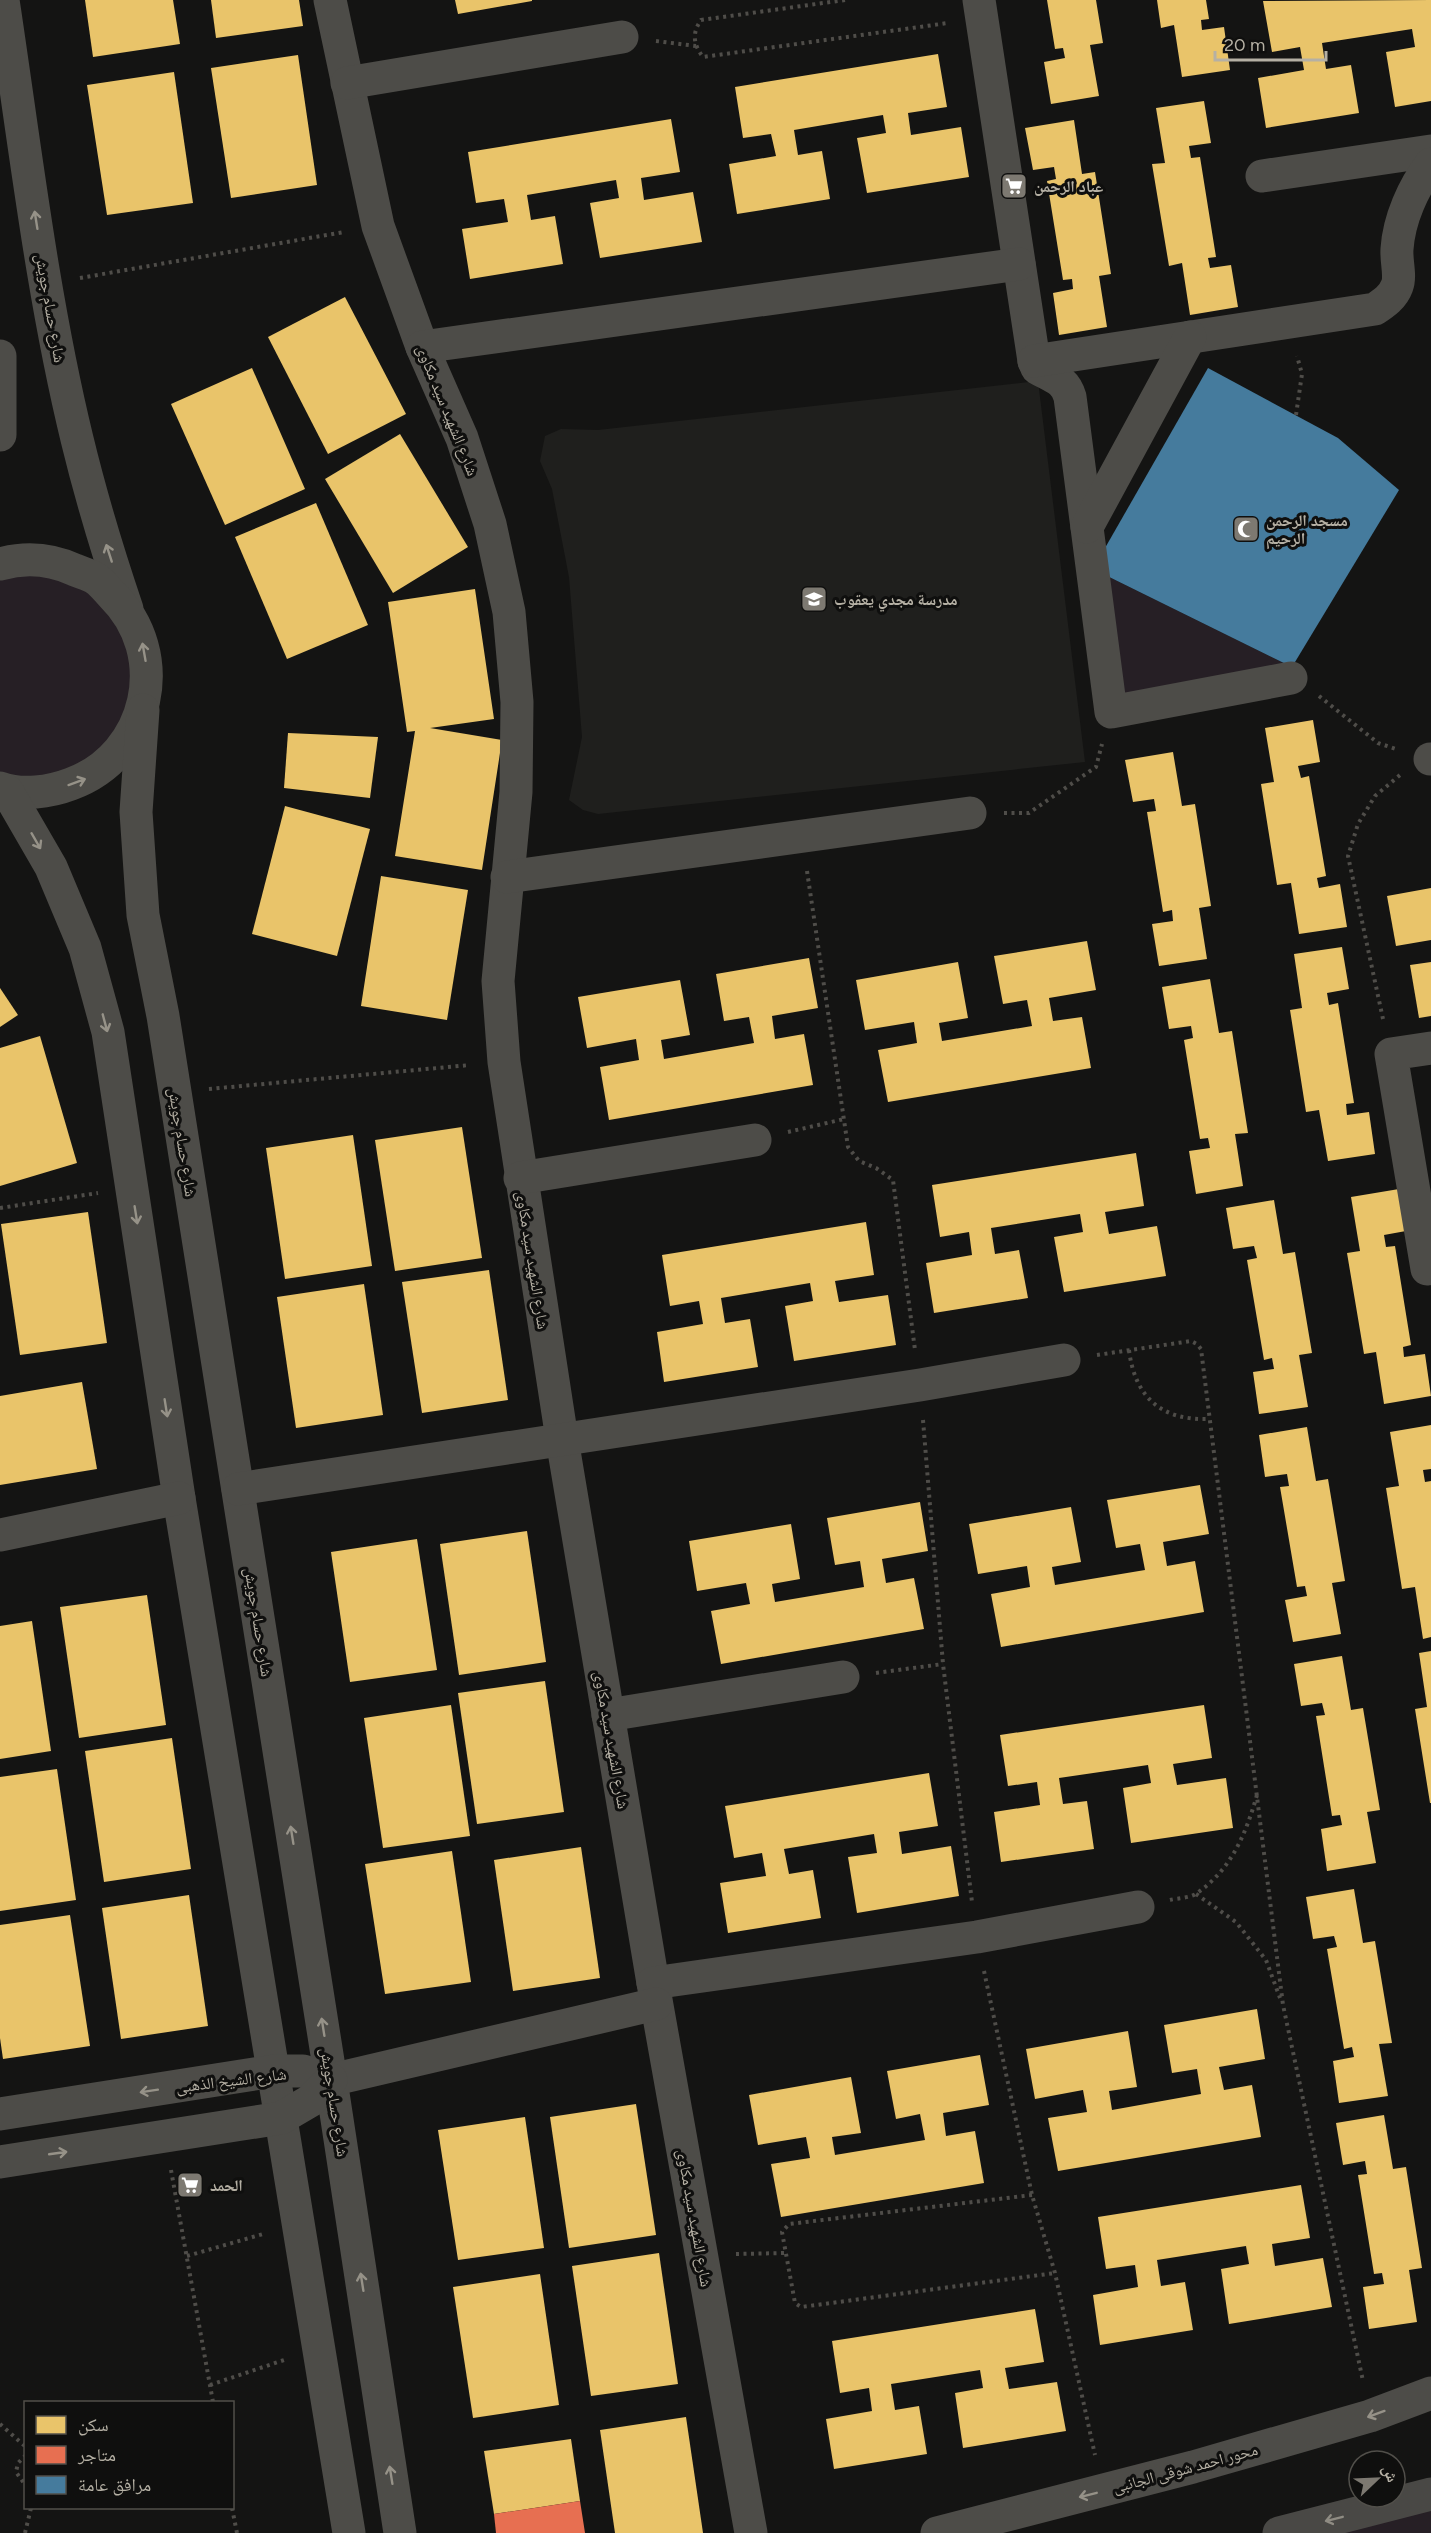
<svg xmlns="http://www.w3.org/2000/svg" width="1431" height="2533" viewBox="0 0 1431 2533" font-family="Figtree,'Noto Naskh Arabic',sans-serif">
<rect width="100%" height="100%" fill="#141413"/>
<path fill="#1f1f1d" d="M1038 381 1085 762 598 814 583 810 569 800 582 737 569 577 552 489 540 461 545 436 561 429 598 430Z"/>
<g fill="#261f25">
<path d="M0 564 97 579 148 675 91 777 0 788Z"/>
<path d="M1093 569 1292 667 1111 712Z"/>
<path d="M1431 2494V2533H1279Z"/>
</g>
<g fill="#e9c46a">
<path d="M85 0H173L180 44 93 57Z"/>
<path d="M211 0H299L303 26 216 38Z"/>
<path d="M455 0H532V1L458 14Z"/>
<path d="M1047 0H1096L1103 43 1090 45 1099 96 1051 104 1044 62 1065 58 1063 48 1055 49Z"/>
<path d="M1157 0H1206L1209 19 1201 20 1202 30 1224 27 1230 70 1182 77 1174 25 1161 28Z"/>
<path d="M1431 0V101L1395 107 1386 52 1415 47 1412 29 1322 43 1326 69 1351 65 1359 113 1266 128 1258 78 1304 70 1300 47 1272 52 1263 1Z"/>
<path d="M938 54 947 107 908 113 911 135 961 127 969 177 867 193 857 138 886 133 883 115 794 130 798 155 822 151 830 199 737 214 729 164 776 156 771 134 743 138 735 87Z"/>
<path d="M298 55 317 185 231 198 211 68Z"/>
<path d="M174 72 193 203 107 215 87 85Z"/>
<path d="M1204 101 1211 143 1189 146 1191 158 1200 157 1216 257 1208 258 1210 268 1231 265 1238 307 1190 315 1182 263 1169 266 1152 164 1165 163 1156 108Z"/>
<path d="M671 119 680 172 641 178 644 200 693 192 702 242 600 258 590 203 619 198 616 180 527 195 531 220 555 216 563 264 470 279 462 229 508 222 504 199 476 203 468 152Z"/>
<path d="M1074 120 1082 174 1095 172 1111 274 1099 276 1107 327 1059 335 1053 293 1073 289 1072 279 1063 280 1047 181 1056 179 1054 167 1033 170 1025 128Z"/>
<path d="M345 297 406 414 328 454 268 337Z"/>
<path d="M252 368 305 489 225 525 171 404Z"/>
<path d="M400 434 468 547 393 593 325 479Z"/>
<path d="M316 503 368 625 287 659 235 537Z"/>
<path d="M475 589 494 719 430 728 502 740 482 870 395 856 415 731 407 732 388 602Z"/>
<path d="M1313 720 1320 762 1298 766 1301 778 1309 776 1326 876 1317 878 1319 888 1340 884 1347 927 1299 934 1291 883 1277 885 1261 784 1274 782 1265 728Z"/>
<path d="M288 733 378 737 370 798 284 788Z"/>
<path d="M1173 752 1182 806 1195 804 1211 906 1199 908 1207 959 1159 966 1152 924 1173 921 1172 910 1163 912 1147 812 1156 811 1154 799 1133 802 1125 760Z"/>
<path d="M285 806 370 829 337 956 252 934Z"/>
<path d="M381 876 468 890 447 1020 361 1006Z"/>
<path d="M1431 888V940L1396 946 1387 896Z"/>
<path d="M1087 941 1096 990 1049 998 1053 1021 1082 1017 1091 1068 888 1102 878 1050 917 1043 914 1022 865 1030 856 980 958 962 968 1018 939 1023 942 1041 1032 1026 1027 1000 1003 1004 994 956Z"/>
<path d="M1342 947 1349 989 1327 993 1329 1005 1338 1003 1354 1103 1346 1104 1347 1115 1369 1112 1375 1154 1328 1161 1319 1110 1306 1112 1290 1010 1302 1008 1294 954Z"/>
<path d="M809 958 818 1008 772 1016 775 1039 804 1034 813 1085 609 1120 600 1067 639 1060 636 1039 587 1048 578 997 680 980 690 1035 661 1040 664 1059 754 1043 749 1017 724 1021 716 974Z"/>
<path d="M1431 962V1016L1419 1018 1410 965Z"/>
<path d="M1210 979 1219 1033 1232 1031 1248 1133 1235 1134 1243 1186 1196 1194 1189 1151 1210 1148 1208 1138 1200 1139 1184 1040 1193 1038 1191 1026 1169 1029 1162 987Z"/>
<path d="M0 988 18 1015 0 1027Z"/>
<path d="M40 1036 77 1163 0 1186V1048Z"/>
<path d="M462 1127 482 1258 395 1271 375 1140Z"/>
<path d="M353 1135 372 1266 285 1279 266 1148Z"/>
<path d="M1136 1153 1144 1206 1105 1212 1109 1234 1157 1226 1166 1276 1064 1292 1054 1237 1083 1232 1080 1214 991 1228 995 1254 1019 1250 1028 1298 934 1313 926 1263 972 1255 969 1232 940 1237 932 1185Z"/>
<path d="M1399 1189 1406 1231 1384 1235 1386 1247 1395 1246 1411 1345 1403 1347 1404 1357 1425 1354 1431 1396 1384 1404 1376 1352 1364 1354 1347 1253 1360 1251 1351 1197Z"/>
<path d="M1274 1200 1283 1254 1295 1252 1312 1353 1299 1355 1308 1407 1259 1414 1253 1372 1274 1369 1272 1358 1264 1360 1247 1260 1257 1258 1254 1246 1233 1249 1226 1208Z"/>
<path d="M88 1212 107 1343 20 1355 1 1224Z"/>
<path d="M866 1222 874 1275 835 1281 839 1302 888 1295 896 1345 794 1361 785 1306 813 1301 810 1283 721 1298 725 1323 750 1319 758 1367 664 1382 657 1332 703 1324 699 1301 670 1306 662 1255Z"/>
<path d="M489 1270 508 1400 422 1413 402 1282Z"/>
<path d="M364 1284 383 1415 296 1428 277 1297Z"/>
<path d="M82 1382 97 1469 0 1485V1396Z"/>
<path d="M1431 1425V1469L1423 1470 1425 1482 1431 1481V1637L1423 1639 1415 1587 1402 1589 1386 1488 1399 1486 1390 1432Z"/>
<path d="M1307 1427 1316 1481 1328 1479 1345 1581 1332 1583 1341 1634 1293 1642 1285 1600 1307 1596 1305 1586 1297 1587 1280 1487 1289 1486 1287 1474 1265 1477 1259 1435Z"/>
<path d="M1200 1485 1209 1534 1163 1542 1167 1566 1195 1561 1204 1612 1001 1647 991 1594 1030 1587 1027 1566 978 1574 969 1524 1071 1507 1081 1562 1052 1567 1055 1585 1145 1570 1140 1544 1116 1548 1107 1500Z"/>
<path d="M920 1502 928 1551 882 1559 886 1583 914 1578 924 1629 721 1664 711 1611 750 1604 746 1583 697 1591 689 1541 791 1524 800 1579 772 1584 775 1602 864 1587 860 1561 835 1565 827 1518Z"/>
<path d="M527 1531 546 1662 459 1675 440 1544Z"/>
<path d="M417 1539 437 1670 350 1682 331 1552Z"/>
<path d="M147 1595 166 1725 79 1738 60 1607Z"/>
<path d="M32 1621 51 1751 0 1759V1626Z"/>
<path d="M1431 1651V1803H1430L1415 1709 1427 1707 1419 1653Z"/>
<path d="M1342 1656 1351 1710 1363 1708 1380 1810 1367 1812 1376 1863 1327 1871 1321 1829 1342 1825 1340 1815 1332 1816 1316 1716 1325 1715 1322 1703 1301 1706 1294 1664Z"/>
<path d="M545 1681 564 1812 477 1824 458 1693Z"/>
<path d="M451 1705 470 1836 383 1848 364 1718Z"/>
<path d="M1204 1705 1212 1758 1173 1764 1177 1785 1226 1778 1233 1828 1131 1843 1123 1788 1151 1783 1148 1765 1059 1778 1063 1804 1087 1801 1094 1849 1001 1862 994 1812 1040 1805 1037 1782 1008 1786 1000 1735Z"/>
<path d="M172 1738 191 1869 104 1882 85 1751Z"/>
<path d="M57 1769 76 1900 0 1911V1777Z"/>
<path d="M929 1773 938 1826 899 1832 902 1854 951 1846 959 1896 857 1913 848 1857 877 1853 874 1834 784 1849 789 1874 813 1870 821 1918 728 1933 720 1883 766 1876 762 1853 734 1858 725 1806Z"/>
<path d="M581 1847 600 1978 513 1991 494 1860Z"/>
<path d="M452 1851 471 1982 385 1994 365 1864Z"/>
<path d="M1354 1889 1363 1943 1375 1941 1392 2043 1379 2044 1388 2096 1339 2103 1333 2061 1354 2057 1352 2047 1344 2049 1327 1949 1337 1947 1334 1936 1313 1939 1306 1897Z"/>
<path d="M189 1895 208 2026 121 2039 102 1908Z"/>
<path d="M70 1915 90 2046 3 2059 0 2038V1925Z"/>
<path d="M1257 2009 1265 2059 1219 2067 1224 2090 1252 2085 1261 2137 1058 2171 1048 2118 1087 2112 1083 2090 1035 2099 1026 2049 1128 2031 1137 2087 1109 2091 1112 2110 1201 2094 1197 2069 1172 2073 1164 2025Z"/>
<path d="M980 2055 989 2105 943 2113 946 2136 975 2131 984 2183 781 2217 771 2164 810 2158 806 2137 758 2145 749 2095 851 2077 861 2133 832 2137 835 2155 925 2140 920 2114 896 2119 887 2071Z"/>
<path d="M636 2104 656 2235 569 2248 550 2117Z"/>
<path d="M1384 2115 1393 2169 1406 2167 1422 2268 1409 2270 1417 2322 1369 2329 1363 2287 1384 2284 1382 2273 1374 2274 1358 2175 1367 2174 1365 2161 1343 2165 1336 2123Z"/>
<path d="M525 2117 544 2248 458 2260 438 2130Z"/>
<path d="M1301 2185 1310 2238 1272 2244 1275 2266 1323 2258 1332 2307 1229 2324 1221 2269 1249 2264 1246 2246 1157 2260 1161 2286 1185 2282 1193 2330 1100 2345 1093 2295 1138 2287 1135 2265 1106 2269 1098 2217Z"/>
<path d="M659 2253 678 2384 591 2396 572 2266Z"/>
<path d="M540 2274 559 2405 473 2418 453 2287Z"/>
<path d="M1035 2309 1044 2362 1005 2368 1009 2389 1057 2382 1066 2431 963 2448 955 2393 983 2388 980 2370 891 2384 895 2410 919 2406 927 2454 834 2469 826 2419 872 2411 869 2388 840 2393 832 2341Z"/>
<path d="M686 2417 703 2533H615L600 2430Z"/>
<path d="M571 2439 580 2501 494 2514 484 2451Z"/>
</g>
<path fill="#e76f51" d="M580 2501 585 2533H496L494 2514Z"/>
<path fill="#457b9d" d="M1208 368 1338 438 1399 490 1292 667 1093 569Z"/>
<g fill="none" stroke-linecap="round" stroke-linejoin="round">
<g stroke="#4f4d49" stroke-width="4" stroke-dasharray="3 4.5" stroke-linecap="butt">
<path d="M845 0 701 20C692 33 693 44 703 57L948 23"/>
<path d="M656 41 696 46"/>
<path d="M80 278 344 232"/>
<path d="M1296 415 1302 374 1297 356"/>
<path d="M1319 696 1378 743 1396 749"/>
<path d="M1004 813H1029L1096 767 1102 744"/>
<path d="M807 871 848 1147 859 1161 876 1168 893 1180 915 1350"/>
<path d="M1383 1019 1348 856 1358 824 1375 796 1400 775"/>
<path d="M209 1089 470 1065"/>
<path d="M788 1132 844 1119"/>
<path d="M0 1208 98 1193"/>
<path d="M1129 1350C1135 1398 1162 1421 1210 1419"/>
<path d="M1097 1355 1191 1341 1197 1344 1201 1349 1283 2005 1363 2381"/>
<path d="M923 1420 943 1664 972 1902"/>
<path d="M876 1673 943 1664"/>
<path d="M1196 1894 1236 1922 1266 1960 1280 1998"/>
<path d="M1170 1900C1178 1898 1191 1898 1197 1893 1232 1869 1246 1833 1257 1795"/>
<path d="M984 1971 1032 2195 1055 2273 1095 2455"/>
<path d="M171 2170 213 2402"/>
<path d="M1032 2195 789 2224 782 2232 795 2303 801 2307 1055 2273"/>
<path d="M736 2254 786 2253"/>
<path d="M187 2256 263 2234"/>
<path d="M210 2385 284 2360"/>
<path d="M0 2424 26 2447"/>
<path d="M26 2455 18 2463 16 2472 26 2486"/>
<path d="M232 2508 237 2533"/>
<path d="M25 2533 31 2508"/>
</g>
<g stroke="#4d4c48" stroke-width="33">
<path d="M3 0C25 146 42 295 77 439 91 497 108 553 127 609"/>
<path d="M330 0 378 226 422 347 462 438 490 524 509 612 517 702 516 792 498 981 504 1062 562 1439 653 1983 751 2533"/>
<path d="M979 0 1034 361 1037 368C1052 377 1065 379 1070 397L1111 712 1291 678"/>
<path d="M347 83 622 37"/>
<path d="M1262 176 1431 151"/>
<path d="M422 347 1019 264"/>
<path d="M0 356V435"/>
<path d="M1034 361 1375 309C1384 303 1393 297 1397 286 1401 276 1396 261 1397 249 1399 219 1413 188 1431 164"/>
<path d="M1087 527 1190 337"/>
<path d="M0 564C25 557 51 559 75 570 82 573 90 575 96 579 102 583 107 590 112 595 172 654 150 755 71 784 50 792 22 796 0 788"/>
<path d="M143 710 136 812 143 915 163 1016 331 2080 400 2533"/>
<path d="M1430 759H1431"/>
<path d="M7 791 51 867 85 948 108 1032 179 1498 349 2533"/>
<path d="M507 877 970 813"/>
<path d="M520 1178 755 1140"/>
<path d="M1427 1269 1391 1054 1431 1048"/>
<path d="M238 1489 920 1385 1064 1360"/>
<path d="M0 1535 179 1498"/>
<path d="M608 1715 843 1677"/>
<path d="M653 1983 977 1937 1138 1907"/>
<path d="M0 2114 274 2071H303L331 2080 656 2004"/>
<path d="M0 2162 281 2118 310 2101 331 2080"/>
<path d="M937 2533 1193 2467 1370 2416 1431 2393"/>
</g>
<path stroke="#494845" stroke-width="33" d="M1279 2533 1431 2494"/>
</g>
<defs><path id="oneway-shaft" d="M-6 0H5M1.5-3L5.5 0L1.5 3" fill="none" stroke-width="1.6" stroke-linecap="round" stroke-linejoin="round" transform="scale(1.5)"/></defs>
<g stroke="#969288">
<use href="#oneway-shaft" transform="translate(36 220) rotate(-99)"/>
<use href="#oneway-shaft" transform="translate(109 553) rotate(-108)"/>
<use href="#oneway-shaft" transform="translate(144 652) rotate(-100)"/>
<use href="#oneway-shaft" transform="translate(77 782) rotate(-20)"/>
<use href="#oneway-shaft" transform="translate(36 841) rotate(60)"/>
<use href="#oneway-shaft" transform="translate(105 1023) rotate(75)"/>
<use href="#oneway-shaft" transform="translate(136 1215) rotate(81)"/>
<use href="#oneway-shaft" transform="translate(166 1408) rotate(81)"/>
<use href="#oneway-shaft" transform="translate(292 1835) rotate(-99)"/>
<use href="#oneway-shaft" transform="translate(323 2027) rotate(-99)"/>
<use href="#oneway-shaft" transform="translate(149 2091) rotate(171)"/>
<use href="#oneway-shaft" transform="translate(58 2153) rotate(-8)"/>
<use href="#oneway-shaft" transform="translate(362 2282) rotate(-99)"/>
<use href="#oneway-shaft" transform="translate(1376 2414) rotate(160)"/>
<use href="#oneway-shaft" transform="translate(391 2475) rotate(-99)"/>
<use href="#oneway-shaft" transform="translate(1088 2495) rotate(166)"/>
</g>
<use stroke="#8f8c83" href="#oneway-shaft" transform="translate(1334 2519) rotate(166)"/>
<defs>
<symbol id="supermarket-square" viewBox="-11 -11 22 22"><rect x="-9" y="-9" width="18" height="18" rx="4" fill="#7d7971" stroke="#0f0f0e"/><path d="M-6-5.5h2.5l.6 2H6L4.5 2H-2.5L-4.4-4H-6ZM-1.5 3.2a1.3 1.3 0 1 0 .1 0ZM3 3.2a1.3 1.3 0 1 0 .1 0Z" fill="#fff"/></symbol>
<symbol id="mosque-square" viewBox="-11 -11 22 22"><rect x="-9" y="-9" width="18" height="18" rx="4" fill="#7d7971" stroke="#0f0f0e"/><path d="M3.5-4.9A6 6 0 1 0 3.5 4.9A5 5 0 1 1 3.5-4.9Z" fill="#fff"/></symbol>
<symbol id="school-square" viewBox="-11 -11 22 22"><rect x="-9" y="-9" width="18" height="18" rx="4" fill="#7d7971" stroke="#0f0f0e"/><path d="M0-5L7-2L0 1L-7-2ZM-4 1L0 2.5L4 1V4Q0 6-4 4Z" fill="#fff"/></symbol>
</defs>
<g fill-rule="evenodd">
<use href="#supermarket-square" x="999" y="171" width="30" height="30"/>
<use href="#mosque-square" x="1231" y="514" width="30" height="30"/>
<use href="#school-square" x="799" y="584" width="30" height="30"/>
<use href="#supermarket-square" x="175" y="2170" width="30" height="30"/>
</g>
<g text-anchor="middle" stroke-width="6" stroke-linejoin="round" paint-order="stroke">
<g font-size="16" font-weight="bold" fill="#b5b0a4" stroke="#0f0f0e" text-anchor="start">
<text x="1034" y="192">عباد الرحمن</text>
<text x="1266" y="526">مسجد الرحمن<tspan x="1266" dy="18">الرحيم</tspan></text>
<text x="834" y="605">مدرسة مجدي يعقوب</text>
<text x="210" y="2191">الحمد</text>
</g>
<g font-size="16" fill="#b5b0a4" stroke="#0f0f0e">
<text transform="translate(51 308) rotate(80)" y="6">شارع حسام جويش</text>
<text transform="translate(448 410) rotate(68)" y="6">شارع الشهيد سيد مكاوى</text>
<text transform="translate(183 1142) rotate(81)" y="6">شارع حسام جويش</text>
<text transform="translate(533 1260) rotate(81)" y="6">شارع الشهيد سيد مكاوى</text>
<text transform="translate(259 1622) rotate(81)" y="6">شارع حسام جويش</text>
<text transform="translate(612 1740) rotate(80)" y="6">شارع الشهيد سيد مكاوى</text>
<text transform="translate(231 2080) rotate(-7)" y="6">شارع الشيخ الذهبى</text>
<text transform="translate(335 2102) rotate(81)" y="6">شارع حسام جويش</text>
<text transform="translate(695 2218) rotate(80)" y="6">شارع الشهيد سيد مكاوى</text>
<text transform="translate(1185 2468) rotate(-15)" y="6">محور احمد شوقى الجانبى</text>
</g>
</g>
<rect x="24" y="2401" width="210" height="108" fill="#0f0f0e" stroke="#514f4a" stroke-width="1.5"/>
<rect x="36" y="2416" width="30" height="18" fill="#e9c46a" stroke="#514f4a" stroke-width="1.5"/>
<text x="78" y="2431" font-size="18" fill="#b5b0a4">سكن</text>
<rect x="36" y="2446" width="30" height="18" fill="#e76f51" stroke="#514f4a" stroke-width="1.5"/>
<text x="78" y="2461" font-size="18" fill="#b5b0a4">متاجر</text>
<rect x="36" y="2476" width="30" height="18" fill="#457b9d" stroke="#514f4a" stroke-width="1.5"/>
<text x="78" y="2491" font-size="18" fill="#b5b0a4">مرافق عامة</text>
<g transform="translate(1377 2479) rotate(67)"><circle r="28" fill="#0f0f0e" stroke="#514f4a" stroke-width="1.5"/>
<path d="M0-4.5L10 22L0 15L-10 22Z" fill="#7d7971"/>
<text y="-9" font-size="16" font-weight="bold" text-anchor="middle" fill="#b5b0a4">ش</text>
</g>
<path d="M1215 51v9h111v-9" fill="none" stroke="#b5b0a4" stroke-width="3"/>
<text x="1224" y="51" font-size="18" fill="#b5b0a4" stroke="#0f0f0e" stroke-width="4.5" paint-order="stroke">20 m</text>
</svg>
